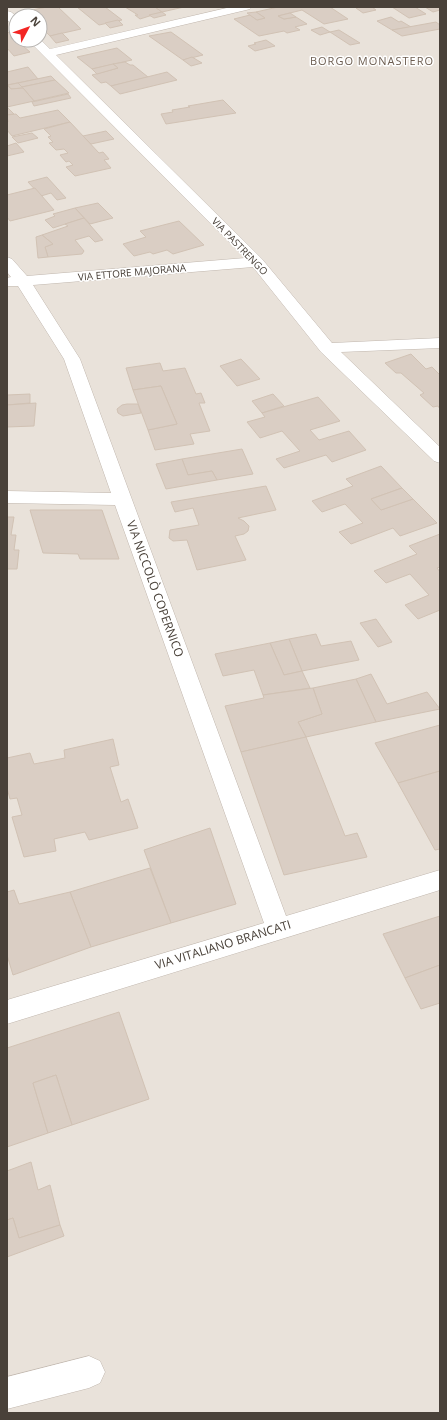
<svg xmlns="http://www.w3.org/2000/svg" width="447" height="1420" viewBox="0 0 447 1420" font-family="'Open Sans',sans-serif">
<rect width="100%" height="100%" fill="#f5f1eb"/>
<path fill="#e9e2da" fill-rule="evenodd" d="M7 7H440V1413H7ZM16 16H40V40H16Z"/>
<g fill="#dacec4" stroke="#d1c2b4">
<path d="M47 7H58L81 29 50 36 40 26V16H31L27 11Z"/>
<path d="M77 7H105L122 20 99 25Z"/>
<path d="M125 7H155L162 12 140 19 135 15H138Z"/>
<path d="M155 7H184L162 12Z"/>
<path d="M278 7H330L348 19 324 24 302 10 278 16 284 19 296 17 307 24 295 27 300 30 287 33 284 31 259 36 234 19 250 15 257 20 265 18 256 12Z"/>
<path d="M361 7H372L376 10 363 13 356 8Z"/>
<path d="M392 7H415L426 14 409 18Z"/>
<path d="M425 7H440V10L433 12Z"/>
<path d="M162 12 166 15 154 18 149 15Z"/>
<path d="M256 12 265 18 257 20 247 13Z"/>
<path d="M290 13 296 17 284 19 278 16Z"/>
<path d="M391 17 399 22 401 21 411 27 392 30 377 21Z"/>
<path d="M118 20 123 25 110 28 105 23Z"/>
<path d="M436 22 440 25V29L402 36 392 30Z"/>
<path d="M322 27 330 32 320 35 311 30Z"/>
<path d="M339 30 360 43 350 45 330 32Z"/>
<path d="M10 32 16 40 30 52 14 56 7 48V33Z"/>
<path d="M171 32 203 55 183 60 149 36Z"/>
<path d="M62 33 69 40 56 43 50 36Z"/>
<path d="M266 40 275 46 255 51 248 46 256 44 254 43Z"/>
<path d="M117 48 132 60 92 69 77 57Z"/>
<path d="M192 57 202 63 191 66 183 60Z"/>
<path d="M125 62 130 65H133L148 77 111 86 106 82 101 83 92 75 118 68 113 64Z"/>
<path d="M113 64 118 68 97 74 92 69Z"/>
<path d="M28 67 38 79 7 85V72Z"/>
<path d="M167 72 177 80 120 94 111 86Z"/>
<path d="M51 76 55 80 22 87 18 83Z"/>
<path d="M55 80 69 93 34 101 23 88 11 89 8 85 18 83 22 87Z"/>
<path d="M7 85 11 89 23 88 34 101 7 107 14 114 7 115Z"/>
<path d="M68 94 71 98 34 106 32 102Z"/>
<path d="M223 100 236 113 166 124 161 114 173 112 172 110 190 107 188 106Z"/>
<path d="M58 110 70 122 12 136 7 130V122H8L7 115 16 114 20 118Z"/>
<path d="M70 122 99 153 103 152 109 159 104 160 111 168 75 176 66 167 73 165 69 161 66 162 60 155 68 153 64 149 56 150 49 143 53 142 48 137 51 136 44 129Z"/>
<path d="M106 131 114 139 91 144 83 136Z"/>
<path d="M32 133 38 138 18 143 12 137Z"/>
<path d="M16 143 24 152 7 156V146Z"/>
<path d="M47 177 66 198 57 200 51 193 41 196 28 182Z"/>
<path d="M35 188 54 210 10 221 7 217V195Z"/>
<path d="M98 203 113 218 90 224 75 208Z"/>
<path d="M75 208 84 218 53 228 45 220 55 216 53 214Z"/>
<path d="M84 218 103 240 95 242 89 236 75 240 84 251 82 254 48 257 45 247 53 244 42 235 68 226 65 224Z"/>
<path d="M179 221 204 245 173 254 167 250 153 254 150 252 134 256 123 244 146 237 140 231Z"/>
<path d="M42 235 53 244 45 247 48 257 38 258 36 237Z"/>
<path d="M411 354 426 369 432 367 440 375V409L438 406 433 407 420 395 424 393 401 373H396L385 363Z"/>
<path d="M241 359 260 379 237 386 220 366Z"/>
<path d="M160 363 163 371 185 368 196 394 201 393 205 403H199L210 431 190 434 194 444 155 450 148 430 177 424 161 386 133 390 126 368Z"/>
<path d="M161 386 177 424 148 430 133 390Z"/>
<path d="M30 394V403L7 405V395Z"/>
<path d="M273 394 284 406 262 413 252 401Z"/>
<path d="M318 397 340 421 310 430 319 440 349 431 366 450 332 462 326 455 284 468 276 459 300 451 282 431 260 438 247 422 265 417 262 413Z"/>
<path d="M36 403 34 426 7 427V405Z"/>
<path d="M127 404H138L141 413 123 416 118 413 117 409 122 405Z"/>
<path d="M242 449 253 474 217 480 212 471 188 475 182 459Z"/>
<path d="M182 459 188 475 212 471 217 480 166 489 156 464Z"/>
<path d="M381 466 402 488 371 499 381 510 413 499 437 523 400 536 393 528 351 544 339 532 363 523 345 504 322 512 312 501 353 486 346 479Z"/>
<path d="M266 486 276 510 238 518 244 521 249 526 248 531 244 534 235 536 246 560 197 570 187 540 173 541 169 538 170 530 199 525 193 508 175 512 171 502Z"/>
<path d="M402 488 413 499 381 510 371 499Z"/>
<path d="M30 510H102L119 559H80L78 554 43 553Z"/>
<path d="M7 517H14L11 535H16L14 550H19L17 569H7Z"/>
<path d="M440 534V567L437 568 440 572V610L418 619 405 605 429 595 410 574 386 583 374 571 417 554 409 546Z"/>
<path d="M376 619 392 642 378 647 360 623Z"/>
<path d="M316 634 321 646 351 641 359 660 302 671 289 639Z"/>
<path d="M289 639 302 671 284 675 270 643Z"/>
<path d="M270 643 284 675 302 671 310 688 263 695 254 670 223 676 215 654Z"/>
<path d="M371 674 387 704 427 692 440 709 376 722 356 679Z"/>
<path d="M356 679 376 722 306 737 298 722 322 714 313 688Z"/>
<path d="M313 688 322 714 298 722 306 737 241 752 225 706 264 698 263 695Z"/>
<path d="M440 725V771L398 783 375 743Z"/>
<path d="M306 737 345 836 357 833 367 857 284 875 241 752Z"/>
<path d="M113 739 119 765 110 767 121 802 128 799 138 828 89 840 85 832 54 839 56 851 24 857 12 817 22 815 17 798 10 799 7 788V758L30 753 34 764 65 758 64 750Z"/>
<path d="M440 771V849L435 850 398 783Z"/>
<path d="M210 828 236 904 171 923 144 850Z"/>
<path d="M150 868 171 923 91 947 70 892Z"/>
<path d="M14 890 19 904 70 892 91 947 13 975 7 955V892Z"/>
<path d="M440 916V965L405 978 383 934Z"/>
<path d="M440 965V1003L421 1009 405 978Z"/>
<path d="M119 1012 149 1099 72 1125 56 1075 33 1083 48 1133 7 1147V1048Z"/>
<path d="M56 1075 72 1125 48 1133 33 1083Z"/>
<path d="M31 1162 38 1190 50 1185 60 1225 19 1238 13 1218 7 1220V1171Z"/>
<path d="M13 1218 19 1238 60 1225 64 1236 7 1257V1220Z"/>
</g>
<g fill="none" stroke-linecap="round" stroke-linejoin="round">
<defs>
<g id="minor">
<path d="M231 7H252L250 9 246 10 56 55 262 259 332 343 440 338V348L341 352 440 447V463L434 461 321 352 253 267 33 285 80 359 286 916 440 870V890L7 1024V1000L264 923 115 505 7 503V491L111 493 64 359 18 286H7V278L11 277 7 272V257L12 259 27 276 245 258 28 40 40 39 50 49Z"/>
<path d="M7 11 11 12 16 16V26L12 24 7 20Z"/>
<path d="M89 1356 100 1361 105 1372 100 1383 89 1388 7 1409V1377Z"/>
</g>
</defs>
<use href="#minor" stroke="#c1b7ae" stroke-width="1"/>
<use href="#minor" fill="#fff" fill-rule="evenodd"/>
</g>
<g text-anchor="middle" stroke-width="3" stroke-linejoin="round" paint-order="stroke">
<g font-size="10" fill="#494139" stroke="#fff">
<text transform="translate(240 246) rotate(46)" y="4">VIA PASTRENGO</text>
<text transform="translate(132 272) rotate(-5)" y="4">VIA ETTORE MAJORANA</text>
</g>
<g font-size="11" letter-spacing="1" fill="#6c5d50" stroke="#fff">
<text x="372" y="65">BORGO MONASTERO</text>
</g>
<g font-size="12" fill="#494139" stroke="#fff">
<text transform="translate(155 589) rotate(70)" y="4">VIA NICCOLÒ COPERNICO</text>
<text transform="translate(223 945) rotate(-17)" y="4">VIA VITALIANO BRANCATI</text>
</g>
</g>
<rect width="447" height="1420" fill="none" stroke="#494139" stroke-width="16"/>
<g transform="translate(28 28) rotate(49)"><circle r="19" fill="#ffffff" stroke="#b6b3b0"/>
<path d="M0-3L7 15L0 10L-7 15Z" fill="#f32624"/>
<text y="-6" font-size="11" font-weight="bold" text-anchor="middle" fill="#494139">N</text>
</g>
</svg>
